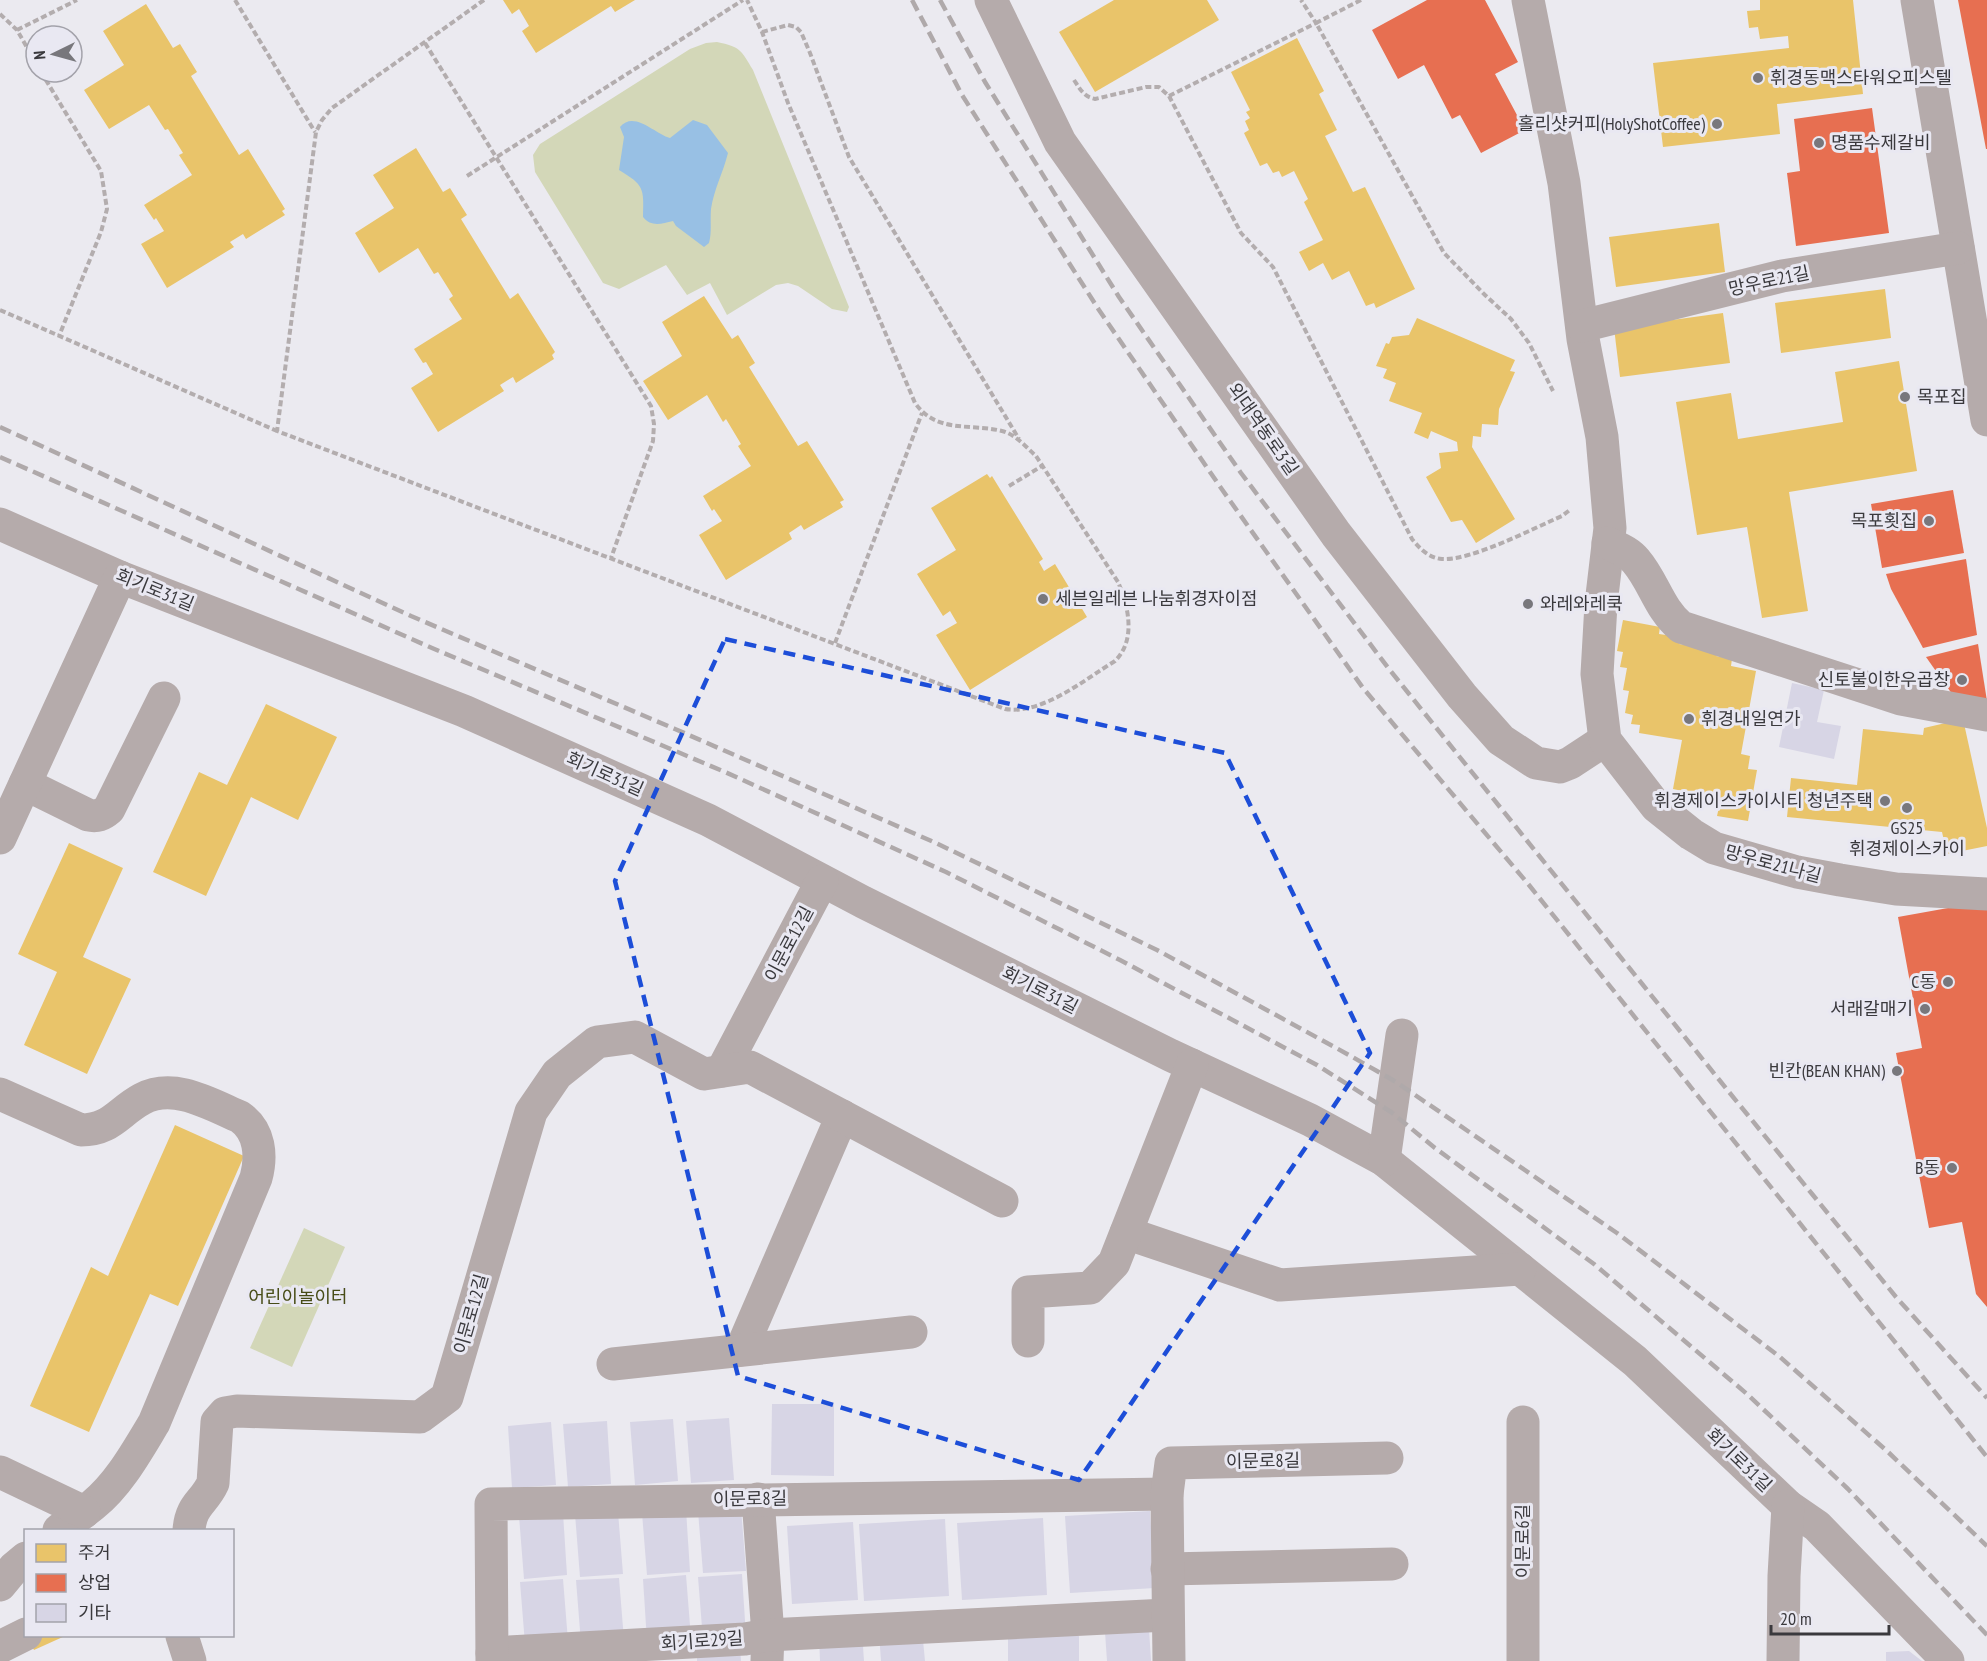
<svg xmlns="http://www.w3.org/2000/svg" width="1987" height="1661" viewBox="0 0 1987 1661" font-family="'PT Sans Narrow','Noto Sans KR',sans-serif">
<rect width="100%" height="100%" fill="#ebeaf0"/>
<g fill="#d3d7b8">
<path d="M717 42C741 47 741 50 753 70L849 307 847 312 832 309 798 286 788 283 776 285 727 315 710 283 687 295 666 265 619 289 603 283 535 172 533 155 540 144 690 49 706 43Z"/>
<path d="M304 1228 345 1247 292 1367 250 1348Z"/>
</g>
<path fill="#98c0e4" d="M693 120 707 125 728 153C723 173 714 189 711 209 710 221 712 232 709 243L704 247 676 226 673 221C661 224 651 227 643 217 644 188 644 185 619 170L624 137 620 127C634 110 655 134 670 138Z"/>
<g fill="#e9c46a">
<path d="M503 0H635L615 12 611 6 536 53 522 31 529 26 519 9 512 14Z"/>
<path d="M1114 0H1207L1219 20 1095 92 1059 32Z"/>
<path d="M1760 0H1853L1863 94 1777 104 1780 134 1663 147 1653 63 1789 48 1788 36 1760 39 1758 27 1749 28 1747 11 1760 10Z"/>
<path d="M146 4 173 48 180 44 197 72 191 76 239 155 248 149 285 209 282 211 285 215 246 239 243 234 230 242 234 247 167 288 141 244 164 231 156 218 154 220 144 205 192 175 179 155 183 153 168 129 165 130 149 105 109 129 84 90 124 65 103 31Z"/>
<path d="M1297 38 1324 91 1319 94 1337 130 1325 136 1353 192 1365 187 1415 289 1376 308 1374 303 1366 306 1349 271 1332 280 1323 263 1309 271 1299 252 1323 240 1304 202 1308 199 1294 171 1282 177 1279 171 1273 173 1267 163 1260 166 1244 133 1249 130 1245 121 1250 118 1246 112 1250 110 1231 72Z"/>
<path d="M416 148 443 192 450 188 467 215 461 219 510 299 518 293 555 352 552 355 554 359 516 383 513 377 500 385 504 391 438 432 411 388 433 374 426 362 423 363 414 349 462 319 449 299 453 296 438 272 434 274 418 248 379 273 355 233 394 208 373 175Z"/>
<path d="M1719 223 1725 272 1616 287 1609 237Z"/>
<path d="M1885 289 1891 338 1781 353 1775 303Z"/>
<path d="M704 296 732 339 738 335 755 363 749 367 798 446 807 441 844 500 840 502 843 507 804 530 801 525 789 533 792 539 726 580 699 535 722 521 714 509 712 511 703 496 751 466 738 446 741 444 726 419 723 422 707 395 668 420 643 381 682 356 662 322Z"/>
<path d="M1723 313 1730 363 1620 377 1614 328Z"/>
<path d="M1417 318 1515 360 1510 371 1515 372 1499 409 1498 425 1482 424 1481 437 1473 436 1472 447 1515 519 1476 543 1462 520 1451 522 1426 477 1441 468 1439 453 1458 451 1457 442 1431 431 1428 439 1414 433 1422 413 1389 401 1396 383 1383 378 1387 369 1376 366 1386 343 1389 344 1392 337 1409 335Z"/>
<path d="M1899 361 1917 471 1789 492 1808 611 1762 618 1747 527 1697 535 1676 402 1731 393 1738 439 1843 422 1835 372Z"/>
<path d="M987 474 990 478 992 476 1043 559 1039 562 1044 571 1055 564 1087 617 970 690 936 635 957 623 950 611 943 616 917 574 956 550 931 508Z"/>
<path d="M1623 620 1660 627 1659 634 1680 637 1679 644 1716 650V656L1732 659 1731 666 1756 671 1741 754 1750 756 1748 769 1757 770 1748 821 1717 816 1719 807 1690 801 1692 793 1673 789 1682 740 1639 733 1640 725 1631 724 1633 715 1625 713 1629 691 1623 690 1627 668 1620 667 1623 652 1617 651Z"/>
<path d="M266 704 337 737 298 820 251 797 206 896 153 872 199 772 227 785Z"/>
<path d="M1963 719 1987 828V846L1947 854 1942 832 1787 817 1791 778 1857 785 1863 729 1923 735 1924 728Z"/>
<path d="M69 843 123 868 83 957 131 979 87 1074 24 1045 57 972 18 954Z"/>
<path d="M175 1125 244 1156 178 1306 150 1294 89 1432 30 1406 91 1267 108 1276Z"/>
<path d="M26 1636H65L34 1650Z"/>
</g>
<g fill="#e76f51">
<path d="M1427 0H1485L1518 62 1495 74 1525 130 1481 153 1460 115 1452 119 1424 65 1398 79 1372 30Z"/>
<path d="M1958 0H1987V149H1986Z"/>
<path d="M1872 108 1889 233 1796 246 1787 173 1800 171 1794 119Z"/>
<path d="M1953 490 1964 553 1882 568 1871 504Z"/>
<path d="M1966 559 1977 635 1923 648 1891 589 1886 574Z"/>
<path d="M1978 644 1987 701H1957L1926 657Z"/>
<path d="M1987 901V1307L1976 1294 1962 1222 1929 1228 1896 1053 1922 1048 1898 917Z"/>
</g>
<g fill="#d7d5e5">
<path d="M1792 683 1824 690 1817 722 1841 726 1834 759 1779 747Z"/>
<path d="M772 1404H834V1476L771 1475Z"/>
<path d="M729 1418 734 1480 691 1483 686 1421Z"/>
<path d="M673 1419 678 1481 635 1485 630 1422Z"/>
<path d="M607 1421 611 1484 568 1487 563 1424Z"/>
<path d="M551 1422 556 1485 512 1488 508 1426Z"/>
<path d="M741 1508 746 1571 703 1573 698 1511Z"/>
<path d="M686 1509 690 1572 647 1575 642 1513Z"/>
<path d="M1150 1511 1155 1588 1070 1593 1065 1516Z"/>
<path d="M618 1512 623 1574 580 1577 575 1514Z"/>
<path d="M563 1513 567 1575 524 1579 519 1516Z"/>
<path d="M1043 1518 1047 1595 962 1600 957 1523Z"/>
<path d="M945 1519 949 1596 864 1601 859 1524Z"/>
<path d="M853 1522 858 1600 792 1604 787 1526Z"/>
<path d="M742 1574 746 1637 703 1640 698 1577Z"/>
<path d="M686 1575 691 1638 647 1641 643 1579Z"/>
<path d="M619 1578 624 1640 581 1643 576 1580Z"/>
<path d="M563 1579 568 1641 525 1644 520 1582Z"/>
<path d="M1149 1629 1151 1661H1107L1105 1632Z"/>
<path d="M922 1630 925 1661H881L879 1633Z"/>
<path d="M862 1632 864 1661H820L819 1636Z"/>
<rect x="1008" y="1636" width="71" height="25"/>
<path d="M740 1649 741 1661H697V1652Z"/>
<path d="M1909 1651 1922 1661H1886V1652Z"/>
</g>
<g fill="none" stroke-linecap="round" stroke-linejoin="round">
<g stroke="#b3adae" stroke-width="4" stroke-dasharray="6 3" stroke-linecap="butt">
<path d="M235 0 315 132"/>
<path d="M484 0 332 108 322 120 316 132 277 431 1005 709C1042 715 1084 680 1115 661 1136 640 1129 608 1118 582L1036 456C1026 447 1015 434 1002 431 970 423 937 434 915 403L788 103 762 32 747 0"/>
<path d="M1361 0 1316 23 1444 253 1485 295 1511 319 1529 343 1553 391"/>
<path d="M0 14 17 30 36 63"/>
<path d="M17 30 77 0"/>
<path d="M762 32 788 25 796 27 801 32 810 53 849 157 1019 439"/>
<path d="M425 43 651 406 654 424 653 441 611 558"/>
<path d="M41 72 101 171 107 209 101 232 59 336"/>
<path d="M1074 80C1080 89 1084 97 1095 99L1146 87H1159L1169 96 1241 233 1273 267 1412 539C1420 549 1429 558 1442 559 1471 561 1534 528 1562 516L1571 509"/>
<path d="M1169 96 1316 23 1301 0"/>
<path d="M467 176 743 0"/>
<path d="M0 310 277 431"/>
<path d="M1009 486 1042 466"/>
<path d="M835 643 922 413"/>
</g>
<g stroke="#b5abab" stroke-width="33">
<path d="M991 0 1060 142 1336 534 1462 696 1501 740 1536 763 1560 767 1570 763 1605 740"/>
<path d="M1528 0 1564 183 1583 339 1602 437 1610 528 1601 604 1597 674 1605 740 1656 806 1691 834 1714 848 1797 872 1840 880 1896 889 1987 894"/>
<path d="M1917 0 1987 420"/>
<path d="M1582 326 1782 276 1958 248"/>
<path d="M0 524 120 577 464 711 708 820 863 902 1170 1055 1310 1120 1384 1160 1635 1361 1788 1506 1817 1526 1948 1661"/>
<path d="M1608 543C1618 548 1629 552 1636 561 1654 582 1659 609 1681 627L1901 699 1987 715"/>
<path d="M25 784 88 815C97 817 102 815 109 809L164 698"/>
<path d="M0 838 120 577"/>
<path d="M722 1071 822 881"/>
<path d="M0 1094 81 1130C111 1130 118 1112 142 1099 174 1082 210 1104 240 1117 260 1131 262 1156 256 1178L154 1423C137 1451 119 1484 93 1505 82 1514 70 1522 59 1530"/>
<path d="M1384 1160 1402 1035"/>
<path d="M1126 1233 1280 1285 1520 1269"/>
<path d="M1028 1341V1292L1090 1288 1114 1263 1192 1065"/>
<path d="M741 1350 842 1116"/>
<path d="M613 1364 911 1332"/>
<path d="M0 1472 84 1512"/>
<path d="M758 1499 768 1635 767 1661"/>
<path d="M189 1530C191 1504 204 1503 213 1483L217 1422 225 1413 237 1411 420 1417 447 1397 531 1112 557 1074 597 1042 635 1037 704 1074 750 1067 1002 1201"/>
<path d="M1167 1569 1392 1564"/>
<path d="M0 1585 14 1568 26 1558"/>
<path d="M182 1636 190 1661"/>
<path d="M0 1647 26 1634"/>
<path d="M492 1653 745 1639 768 1635 1167 1615"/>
<path d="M492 1661 491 1504 1167 1494"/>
<path d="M1169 1661 1167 1494 1171 1463 1387 1458"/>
<path d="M1523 1661V1422"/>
<path d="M1783 1661 1784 1576 1788 1506"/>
</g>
<g stroke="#afa9aa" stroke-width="4.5" stroke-dasharray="12 6" stroke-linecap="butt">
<path d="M912 0 962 95 1099 310 1221 488 1363 688 1529 885 1987 1457"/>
<path d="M940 0 985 82 1119 297 1241 473 1389 669 1729 1092 1896 1297 1987 1398"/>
<path d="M0 427 411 616 675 729 936 843 1157 950 1349 1055 1396 1082 1617 1233 1780 1357 1887 1451 1987 1546"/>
<path d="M0 457 432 648 725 772 946 872 1120 960 1317 1065 1391 1112 1435 1148 1594 1264 1747 1394 1848 1489 1987 1635"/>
</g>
</g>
<path fill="none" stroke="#1d4ed8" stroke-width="4.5" stroke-dasharray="12 8" stroke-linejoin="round" d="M725 639 1225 753 1370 1053 1079 1480 738 1376 615 881Z"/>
<g fill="#78777c" stroke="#e9e8f2" stroke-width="2">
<circle cx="1758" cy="78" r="6"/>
<circle cx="1717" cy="124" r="6"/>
<circle cx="1819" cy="143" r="6"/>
<circle cx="1905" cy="397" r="6"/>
<circle cx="1929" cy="521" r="6"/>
<circle cx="1043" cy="599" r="6"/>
<circle cx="1528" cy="604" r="6"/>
<circle cx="1962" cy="680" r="6"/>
<circle cx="1689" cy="719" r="6"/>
<circle cx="1885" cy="801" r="6"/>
<circle cx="1907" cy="808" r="6"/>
<circle cx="1948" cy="982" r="6"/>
<circle cx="1925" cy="1009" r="6"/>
<circle cx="1897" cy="1071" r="6"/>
<circle cx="1952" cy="1168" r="6"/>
</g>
<g text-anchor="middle" stroke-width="6" stroke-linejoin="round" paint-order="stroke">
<g font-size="18" fill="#3a393d" stroke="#e9e8f2" text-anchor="end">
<text x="1770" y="84" text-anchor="start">휘경동맥스타워오피스텔</text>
<text x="1705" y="130">홀리샷커피(HolyShotCoffee)</text>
<text x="1831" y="149" text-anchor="start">명품수제갈비</text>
<text x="1917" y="403" text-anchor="start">목포집</text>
<text x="1917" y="527">목포횟집</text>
<text x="1055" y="605" text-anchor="start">세븐일레븐 나눔휘경자이점</text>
<text x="1540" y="610" text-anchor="start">와레와레쿡</text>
<text x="1950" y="686">신토불이한우곱창</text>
<text x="1701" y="725" text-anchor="start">휘경내일연가</text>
<text x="1873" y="807">휘경제이스카이시티 청년주택</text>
<text x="1907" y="834" text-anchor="middle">GS25<tspan x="1907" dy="21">휘경제이스카이</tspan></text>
<text x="1936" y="988">C동</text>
<text x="1913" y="1015">서래갈매기</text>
<text x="1885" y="1077">빈칸(BEAN KHAN)</text>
<text x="1940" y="1174">B동</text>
</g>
<g font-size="18" fill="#3a393d" stroke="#e9e8f2">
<text transform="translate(1769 281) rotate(-12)" y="6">망우로21길</text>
<text transform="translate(1263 429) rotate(55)" y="6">외대역동로3길</text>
<text transform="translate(155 590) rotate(22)" y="6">회기로31길</text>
<text transform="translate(605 774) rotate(24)" y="6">회기로31길</text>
<text transform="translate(1773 864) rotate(15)" y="6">망우로21나길</text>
<text transform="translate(789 944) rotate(-62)" y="6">이문로12길</text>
<text transform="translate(1040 990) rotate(27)" y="6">회기로31길</text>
<text transform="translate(471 1314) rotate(-74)" y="6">이문로12길</text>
<text transform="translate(1739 1460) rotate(44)" y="6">회기로31길</text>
<text transform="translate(1263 1461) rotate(-1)" y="6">이문로8길</text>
<text transform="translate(750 1499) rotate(-1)" y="6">이문로8길</text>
<text transform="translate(1523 1541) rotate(-90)" y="6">이문로6길</text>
<text transform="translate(702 1641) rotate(-4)" y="6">회기로29길</text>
</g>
<g font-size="18" fill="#474c17" stroke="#e9e8f2">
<text x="298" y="1303">어린이놀이터</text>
</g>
</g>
<rect x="24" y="1529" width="210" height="108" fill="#e9e8f2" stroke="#a3a2aa" stroke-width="1.5"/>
<rect x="36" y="1544" width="30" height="18" fill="#e9c46a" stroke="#a3a2aa" stroke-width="1.5"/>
<text x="78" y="1559" font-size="18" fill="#3a393d">주거</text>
<rect x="36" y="1574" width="30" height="18" fill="#e76f51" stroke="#a3a2aa" stroke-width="1.5"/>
<text x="78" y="1589" font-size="18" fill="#3a393d">상업</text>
<rect x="36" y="1604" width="30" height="18" fill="#d7d5e5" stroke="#a3a2aa" stroke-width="1.5"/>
<text x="78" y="1619" font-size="18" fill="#3a393d">기타</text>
<g transform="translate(54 54) rotate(265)"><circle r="28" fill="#e9e8f2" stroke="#a3a2aa" stroke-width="1.5"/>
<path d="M0-4.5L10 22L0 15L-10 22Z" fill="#78777c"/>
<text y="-9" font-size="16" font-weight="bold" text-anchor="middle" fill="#3a393d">N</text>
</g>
<path d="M1771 1625v9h118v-9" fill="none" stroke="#3a393d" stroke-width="3"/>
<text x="1780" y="1625" font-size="18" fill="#3a393d" stroke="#e9e8f2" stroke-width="4.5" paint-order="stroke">20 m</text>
</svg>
